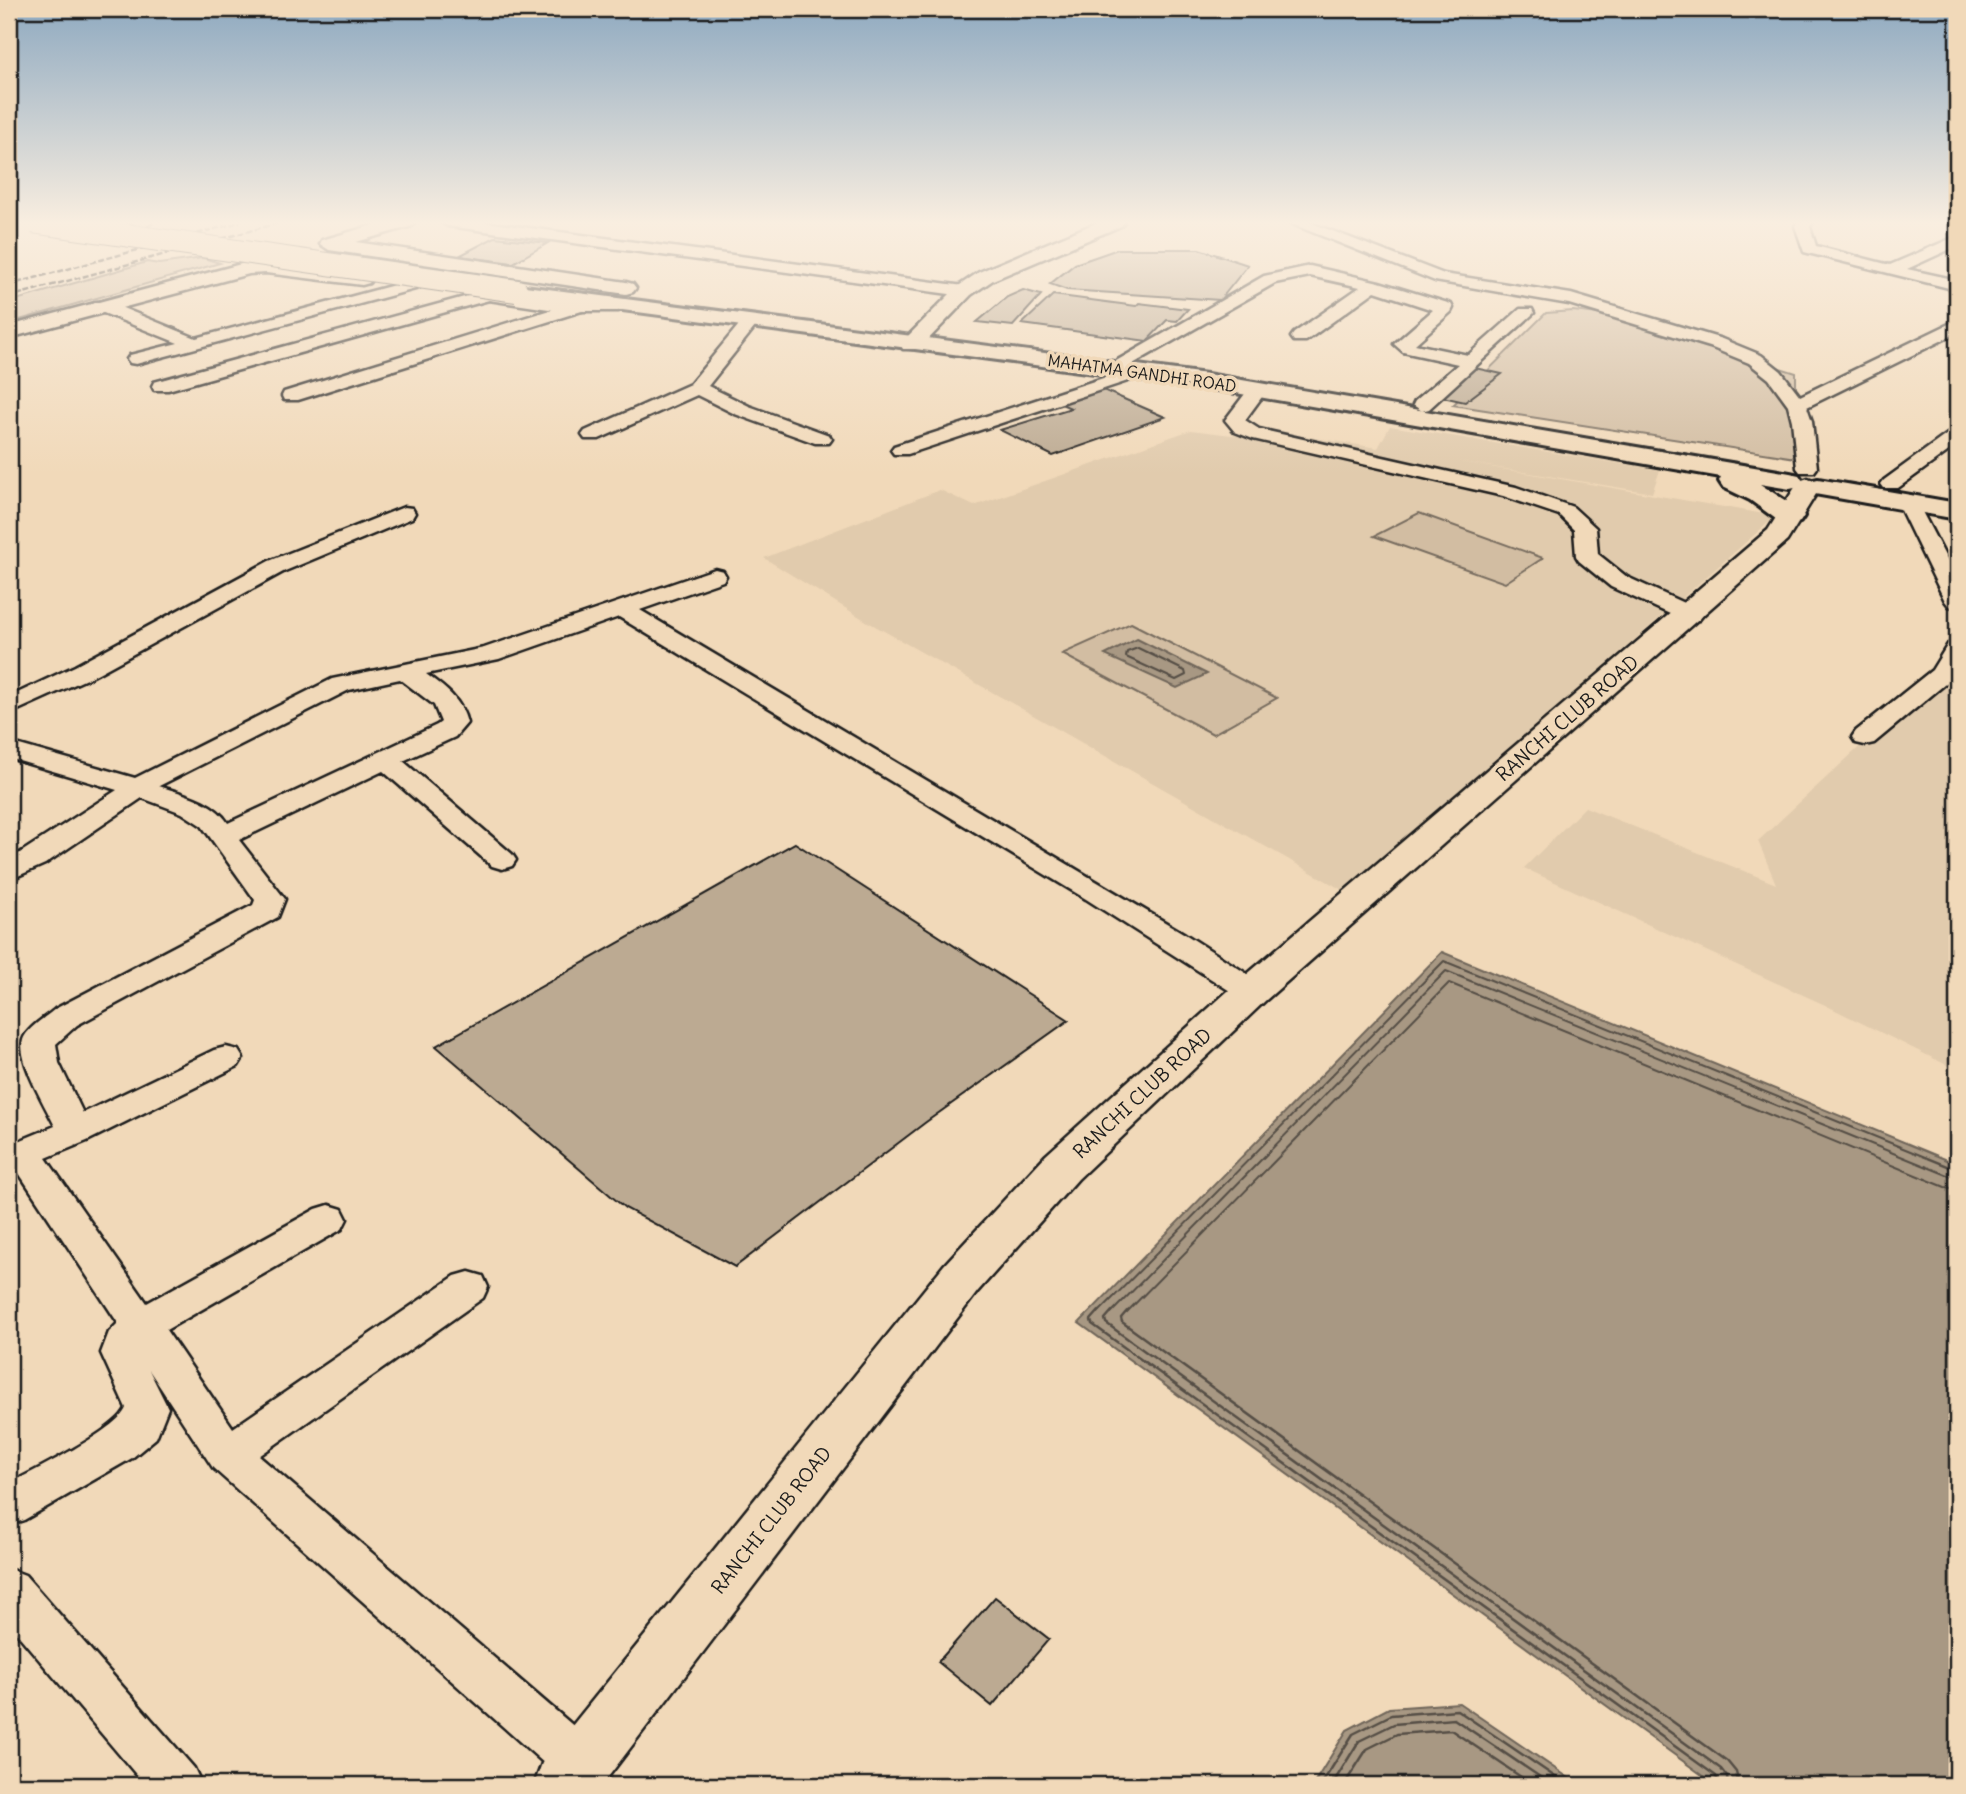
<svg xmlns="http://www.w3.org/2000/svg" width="1966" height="1794" viewBox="0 0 1966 1794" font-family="Delius,sans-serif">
<rect width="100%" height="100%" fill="#f1d9b9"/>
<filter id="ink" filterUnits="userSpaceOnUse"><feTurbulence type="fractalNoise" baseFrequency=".0143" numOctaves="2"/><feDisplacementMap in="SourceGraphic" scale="14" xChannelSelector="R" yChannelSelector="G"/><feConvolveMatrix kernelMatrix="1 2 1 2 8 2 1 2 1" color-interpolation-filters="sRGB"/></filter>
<g filter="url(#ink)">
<g fill="#e1cbad">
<path d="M1390 426 1660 470 1652 493 1456 461 1776 516 1346 892 868 622 764 558 940 490 974 506 1191 430 1264 439 1271 431 1378 448Z"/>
<path d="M1951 662 1957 665V1070L1825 1005 1524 868 1585 807 1776 884 1758 841Z"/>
</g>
<g fill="#d2bda2" stroke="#776c5f" stroke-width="2">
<path d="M203 258 220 263 9 323V302L147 262 159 264Z"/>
<path d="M1573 311 1616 316 1796 373V458L1453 405 1546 313Z"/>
<path d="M1419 513 1543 558 1505 583 1374 536Z"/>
<path d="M1131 623 1277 698 1213 734 1062 654Z"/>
</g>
<g fill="#a89883" stroke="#70665a" stroke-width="2">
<path d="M1137 639 1207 674 1177 688 1105 655Z"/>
<path d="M1442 952 1957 1164V1785H1716L1079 1323Z"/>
<path d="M1459 1703 1579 1785H1313L1347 1730 1389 1708Z"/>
</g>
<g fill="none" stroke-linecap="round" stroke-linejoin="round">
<g stroke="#544e45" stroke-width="2">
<path d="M1138 648 1185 671 1186 675 1176 680 1126 657 1127 652Z"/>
<path d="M1098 1313 1444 961 1957 1170"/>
<path d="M1111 1313 1446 971 1957 1179"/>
<path d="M1126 1313 1449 983 1945 1187 1957 1189"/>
</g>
<g stroke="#544e45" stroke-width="2.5">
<path d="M1099 1311 1091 1320 1092 1324 1716 1776 1719 1785"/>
<path d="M1112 1311 1105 1319 1106 1323 1721 1769 1727 1777 1728 1785"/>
<path d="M1127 1311 1121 1318 1122 1322 1727 1761 1736 1772 1739 1785"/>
<path d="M1321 1785 1353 1734 1391 1715 1457 1710 1567 1785"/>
<path d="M1332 1785 1359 1741 1394 1724 1454 1719 1552 1785"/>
<path d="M1344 1785 1367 1749 1397 1734 1451 1730 1533 1785"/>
</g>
</g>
<g fill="#bcaa92" stroke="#1c1c1c" stroke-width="2">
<path d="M495 237 548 243 513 263 459 256Z"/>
<path d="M1118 249H1199L1248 265 1220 300 1067 290 1050 284 1075 264Z"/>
<path d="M1023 290 1041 295 1013 326 977 322 1007 297Z"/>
<path d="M1053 295 1136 306 1139 303 1188 309 1177 321 1167 320 1147 341 1022 324Z"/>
<path d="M1475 368 1502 374 1465 402 1438 396Z"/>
<path d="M1101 389 1165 417 1053 456 1000 430 1071 408 1059 403Z"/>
<path d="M795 843 1069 1020 926 1122 735 1267 625 1208 436 1046Z"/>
<path d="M995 1597 1049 1639 992 1706 938 1662Z"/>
</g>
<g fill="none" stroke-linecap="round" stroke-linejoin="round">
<defs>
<g id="minor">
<path d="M130 222H151V223L144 227Z"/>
<path d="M441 222H485L964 286 972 291 964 296 448 226Z"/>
<path d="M1287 222H1309L1444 274 1571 294 1722 339 1761 355 1781 371 1800 396 1951 323 1957 322V333L1807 407 1812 421 1817 468 1814 472H1800L1797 468 1792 421 1788 405 1769 379 1749 363 1710 347 1569 304 1435 281Z"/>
<path d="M1797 222H1813L1810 227 1816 246 1890 265 1957 236V246L1907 269 1957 280V290L1804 252 1795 226Z"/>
<path d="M1310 266 1379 282 1451 304 1453 308 1451 312 1415 344 1468 355 1520 309H1532L1534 313 1429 409 1422 411 1413 405 1415 401 1458 364 1403 352 1394 344 1433 310 1375 291 1306 341H1294L1291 337 1294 333 1360 287 1310 276 1275 283 1131 365H1119L1116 361 1264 276Z"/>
<path d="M413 280 419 282 421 285 419 288 136 364 130 363 127 359 130 355 178 343 96 310 94 306 96 302H108L196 338Z"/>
<path d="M490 290 496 292 498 295 496 298 168 390H154L152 386 154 382Z"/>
<path d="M579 301 587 306 585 310 298 400H284L282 396 284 392Z"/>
<path d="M747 317 753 318 755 327 708 386 749 406 829 435 832 439 829 443H815L735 414 697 395 599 439H585L582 435 585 431 690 384 738 326 741 318Z"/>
<path d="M1137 367 1143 368 1146 372 1143 376 908 454H894L891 450 894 446Z"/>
<path d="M1258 384 1267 390 1245 420 1259 429 1516 487 1573 507 1596 528 1598 554 1627 577 1699 610 1703 615 1699 620H1683L1611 587 1579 561 1576 556 1574 530 1559 515 1503 496 1253 439 1235 432 1225 420 1251 386Z"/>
<path d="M1957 430V445L1898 488H1884L1881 484 1884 480 1950 432Z"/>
<path d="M1907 496 1914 498 1917 502 1957 579V608L1949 606 1945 601 1897 502 1900 498Z"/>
<path d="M404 507 412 508 415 513 412 518 285 571 93 676 9 714V697L75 666 269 561Z"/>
<path d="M715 569 723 571 726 576 723 581 640 610 1185 934 1263 984 1268 991 1263 998 1252 1001 1241 998 1086 899 619 617 499 659 426 674C444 687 462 700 467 723L455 737 403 761 512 854 516 860 512 866 502 869 492 866 383 771 239 840 285 899 278 917 77 1025 56 1044 59 1063 83 1113 214 1050 226 1047 238 1050 243 1058 238 1066 87 1141 46 1158 147 1303 316 1209 329 1205 342 1209 347 1219 342 1229 166 1330 233 1428 455 1276 469 1272 483 1276 488 1287 483 1298 259 1456 598 1747 605 1764 598 1781C586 1786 576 1786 564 1781L213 1468 149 1370 168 1408 156 1438 132 1458 24 1520 9 1525V1484C33 1471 118 1430 126 1408L101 1353 109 1332 118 1323 17 1170 9 1172V1145L55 1126C46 1107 17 1060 23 1040 27 1028 46 1017 55 1009L253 905 255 900 202 826 182 813 142 798 45 864 9 880V860L117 790 9 758V742L135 778 332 679 484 648ZM400 679 434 705 441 722 437 725 228 823C214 801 183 794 159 786L349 690Z"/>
<path d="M1957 642V669L1950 680 1874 743 1865 745 1856 743 1852 737 1856 731 1932 670 1948 644Z"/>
<path d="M9 1569 25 1575 194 1768 202 1785H145L9 1624Z"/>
</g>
<g id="tertiary">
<path d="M384 222H415L412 226 356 242 626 282 633 284 636 288 633 292 626 294 329 250 320 244 322 240Z"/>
<path d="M1098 222H1124L1121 226 993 280 971 295 919 349H903L900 344 957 287 979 272Z"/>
<path d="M266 261 362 273 369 275 372 279 369 283 362 285 266 273 249 274 9 338V326L241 264Z"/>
<path d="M476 287 562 299H618L625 301 628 305 625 309 618 311H562L469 297 466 293 469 289Z"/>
<path d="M1808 478 1817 481 1821 486 1787 541 1266 1000 1078 1179 978 1291 602 1785H534L542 1763 944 1265 1046 1155 1238 982 1768 530 1799 481Z"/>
</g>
<g id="secondary">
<path d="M517 285 1207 374 1790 473 1799 475 1803 481 1799 487 1790 489 1760 484 1800 510 1804 516 1800 522 1790 524 1780 522 1750 500 1723 487 1719 481 1721 477 1207 388 510 295 506 291 510 287Z"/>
<path d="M1818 479 1957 503V519L1809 493 1805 487 1809 481Z"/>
</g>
</defs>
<use href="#minor" stroke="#1c1c1c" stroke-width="5"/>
<use href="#tertiary" stroke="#1c1c1c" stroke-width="5"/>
<use href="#secondary" stroke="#1c1c1c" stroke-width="6"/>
<use href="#minor" fill="#f1d9b9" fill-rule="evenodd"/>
<use href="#tertiary" fill="#f1d9b9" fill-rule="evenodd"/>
<use href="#secondary" fill="#f1d9b9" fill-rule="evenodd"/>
<g stroke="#1c1c1c" stroke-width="2.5" stroke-dasharray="6 2.5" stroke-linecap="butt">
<path d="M9 285 240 222"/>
<path d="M9 297 282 222"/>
</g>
<defs>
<path id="secondary-bridge" d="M33 222 517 291"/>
</defs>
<use href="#secondary-bridge" stroke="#1c1c1c" stroke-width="24" stroke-linecap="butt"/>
<use href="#secondary-bridge" stroke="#f1d9b9" stroke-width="22"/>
</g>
</g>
<linearGradient id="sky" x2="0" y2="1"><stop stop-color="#8ea9c0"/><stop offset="0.47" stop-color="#f9eee0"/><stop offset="1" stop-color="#f9eee0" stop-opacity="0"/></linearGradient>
<rect width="1966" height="474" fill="url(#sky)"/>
<g text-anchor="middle" stroke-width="7" stroke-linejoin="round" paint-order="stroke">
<g font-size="16" fill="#1c1c1c" stroke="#f1d9b9">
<text transform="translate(1142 373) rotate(8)" y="6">MAHATMA GANDHI ROAD</text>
</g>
<g font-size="19" fill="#1c1c1c" stroke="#f1d9b9">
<text transform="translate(1567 718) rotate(-41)" y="7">RANCHI CLUB ROAD</text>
<text transform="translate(1142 1093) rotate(-43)" y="7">RANCHI CLUB ROAD</text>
<text transform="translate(771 1520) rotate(-52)" y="7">RANCHI CLUB ROAD</text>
</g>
</g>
<rect width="1966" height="1794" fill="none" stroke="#f1d9b9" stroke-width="35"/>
<rect x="18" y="18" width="1931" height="1759" fill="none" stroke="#1c1c1c" stroke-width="2.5" filter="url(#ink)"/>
</svg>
